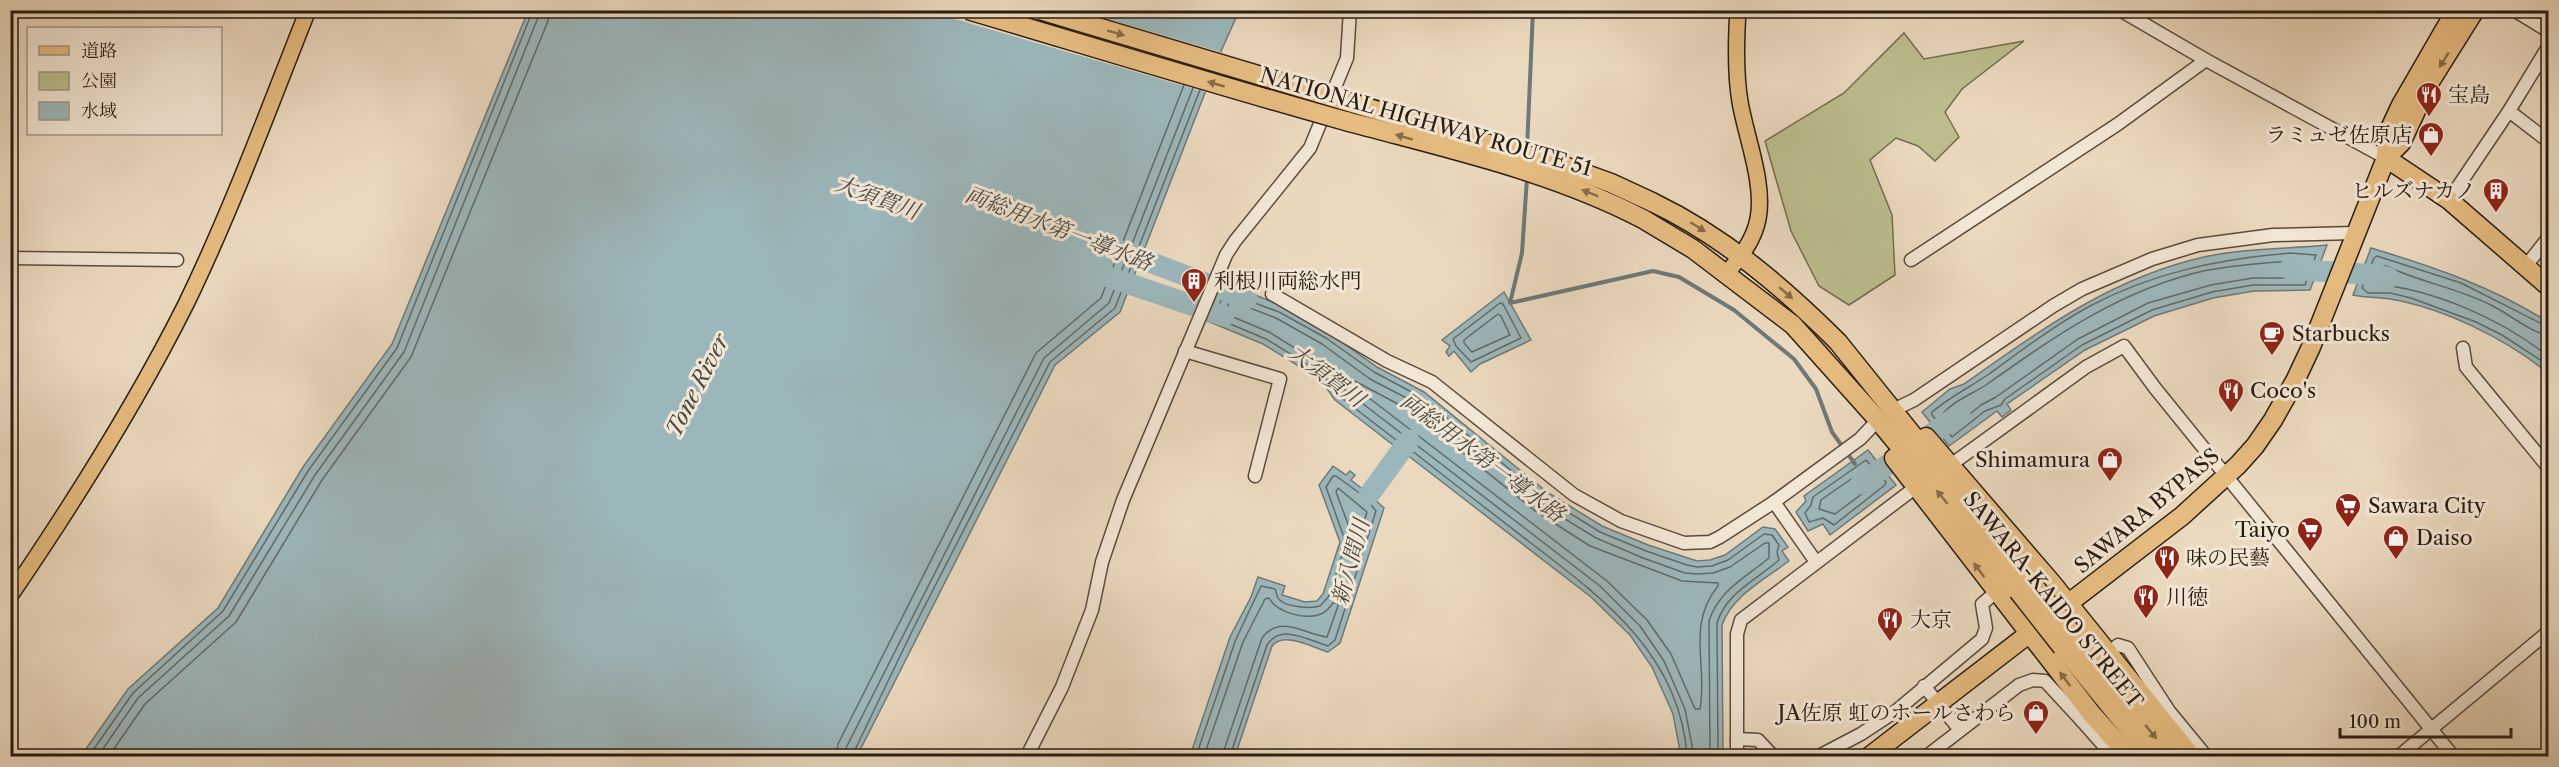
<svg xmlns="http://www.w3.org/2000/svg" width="2559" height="767" viewBox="0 0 2559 767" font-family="'Libre Caslon Text','Noto Serif JP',serif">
<rect width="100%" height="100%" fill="#ebd9bf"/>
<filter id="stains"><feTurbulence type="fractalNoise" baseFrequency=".00333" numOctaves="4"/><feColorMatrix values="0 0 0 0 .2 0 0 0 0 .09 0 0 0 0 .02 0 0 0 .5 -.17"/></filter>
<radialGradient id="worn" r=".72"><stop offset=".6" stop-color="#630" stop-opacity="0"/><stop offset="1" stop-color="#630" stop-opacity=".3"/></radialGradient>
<path fill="#bdbe8e" stroke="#736d50" stroke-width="1.5" d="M1904 33 1924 59 2024 41 1962 89 1945 112 1959 137 1935 161 1918 146 1896 138 1870 160 1892 215 1895 275 1849 305 1819 286 1791 231 1765 141 1844 93Z"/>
<g fill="#9cb7bc" stroke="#6e7978" stroke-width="1.5">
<path d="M528 11H1239L1222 49 1120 312 1055 365 857 756H81L128 689 218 608 303 467 392 344Z"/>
<path d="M2327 245 2310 290 2254 291 2213 298 2154 316 2085 350 2007 404 2011 410 2002 417 1997 411 1949 446 1922 412 1950 389 1964 384C2041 330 2111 278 2204 257 2245 248 2286 249 2327 245Z"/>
<path d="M2371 248C2434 267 2493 287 2548 322V373C2506 339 2444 308 2390 299 2377 297 2366 298 2353 295Z"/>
<path d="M1223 282 1282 306 1329 333 1377 367 1424 392 1547 492 1602 526 1648 545 1697 561 1710 560 1725 555 1763 527 1775 529 1788 547 1782 551 1789 561C1765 579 1732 596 1722 625L1723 756H1681L1673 714 1652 667 1630 635 1591 597 1406 454 1403 457 1395 452 1397 448 1335 400 1320 379 1263 344 1205 320Z"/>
<path d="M1504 292 1531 340 1480 364 1471 372 1454 351 1449 356 1446 352 1450 346 1442 340Z"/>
<path d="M1868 450 1896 485 1830 535 1823 524 1808 531 1796 512 1806 501 1804 496Z"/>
<path d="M1333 466 1346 475 1350 471 1355 475 1351 480 1365 491 1381 470 1388 476 1372 497 1384 508 1340 643 1328 652C1312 647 1284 631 1272 646L1235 756H1190L1230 637 1251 597 1258 577 1285 586 1282 595 1305 602 1317 601 1323 594 1340 542 1319 485Z"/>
</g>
<path fill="#ebd9bf" d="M927 11H1080L1224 53 1208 93Z"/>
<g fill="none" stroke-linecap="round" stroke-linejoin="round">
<g stroke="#626a66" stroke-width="1.5">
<path d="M2290 253 2316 255 2305 285H2253L2212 292 2152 310 2082 345 2005 399 2001 405 1985 411 1952 437 1932 415V412C1950 397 1970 387 1989 374 2022 350 2056 324 2092 305 2155 272 2220 259 2290 253Z"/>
<path d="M2290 261 2305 262 2300 278H2253L2211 285 2148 303 2078 339 1996 397 1981 405 1954 427 1950 426 1942 416C1947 404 1974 393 1986 385 2055 336 2123 288 2208 270 2235 265 2263 263 2290 261Z"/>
<path d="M1500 303 1503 304 1521 338 1471 362 1456 346 1453 339Z"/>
<path d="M1498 314 1501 316 1510 335 1472 352 1464 343V340Z"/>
<path d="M2548 327 2461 283 2377 256 2374 258 2362 288 2368 293H2390L2411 298 2476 322 2502 335 2548 365"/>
<path d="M2548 335C2533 334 2506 312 2491 305 2457 288 2420 282 2386 266H2379L2373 280 2376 284C2435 290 2501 319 2548 356"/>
<path d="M1351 379 1411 411 1534 510 1590 546 1682 581 1718 583V586C1686 625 1708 666 1700 709H1695L1671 654 1647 620 1607 581 1351 384Z"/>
<path d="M1866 460 1886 482 1885 485 1834 525 1823 518 1809 522 1805 513 1811 505 1813 497Z"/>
<path d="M1864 470 1867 471 1875 480V484L1835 514 1819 509 1821 500Z"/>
<path d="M1338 488 1367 512 1358 541 1354 540 1336 492Z"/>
<path d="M89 756 133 693 223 611 308 471 397 348 533 10"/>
<path d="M98 756 138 698 229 616 315 475 404 352 541 10"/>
<path d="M109 756 145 704 236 622 322 480 411 357 548 21 550 10"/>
<path d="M836 756 838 744 1036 353 1101 298 1184 85"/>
<path d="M845 756 846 748 1044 358 1109 303 1193 88"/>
<path d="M852 756 916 623 1050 362 1115 308 1200 90"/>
<path d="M1196 756 1236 639 1261 586 1275 589C1276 590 1277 598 1278 598 1283 607 1311 609 1320 606L1329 596 1346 543 1326 487 1333 476H1336L1365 497 1376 511 1335 640 1328 646C1308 640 1281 623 1267 645L1230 756"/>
<path d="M1204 756 1243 642 1265 599 1269 598C1277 613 1307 621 1323 613 1327 611 1330 607 1333 603H1337L1338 606 1327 637C1304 634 1280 614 1262 638L1222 756"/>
<path d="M1687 756C1680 653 1601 597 1527 540 1488 510 1449 480 1411 450L1404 448 1400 443 1339 396 1323 374 1266 339 1216 318 1215 314 1225 292 1279 312 1326 338 1374 372 1421 397 1544 497 1600 532 1646 551 1687 565 1697 567 1712 566 1728 560 1764 534 1772 535 1779 545 1777 552 1779 560C1756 580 1726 593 1717 623L1718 756"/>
<path d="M1694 756 1685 709 1664 661 1640 626 1600 586 1345 390 1327 368 1269 332 1226 314 1229 302 1232 301 1276 318 1322 344 1370 379 1416 403 1539 503 1596 538 1643 558 1685 573 1697 574 1713 573 1730 567 1765 543H1769V558C1745 578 1719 590 1709 621L1710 756"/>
</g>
<g stroke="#6e7978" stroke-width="4">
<path d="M1527 149 1533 10"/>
<path d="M1527 178 1522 253 1510 303 1653 271 1679 277 1734 310 1794 359 1816 389 1832 432 1855 464"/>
</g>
<g stroke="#9cb7bc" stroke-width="21">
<path d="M1113 248 1247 299"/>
<path d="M2289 269 2378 275 2389 278"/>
<path d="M1103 275 1224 316"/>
<path d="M1860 484 1960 414"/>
<path d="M1369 495 1409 440"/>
</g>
<defs>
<g id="minor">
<path d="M2120 10 2206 60 2386 158"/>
<path d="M2514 10 2548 31"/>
<path d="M2509 111 2548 47"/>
<path d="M2449 200 2509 111 2548 141"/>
<path d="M10 258 177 260"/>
<path d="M1911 260 2118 124 2206 60"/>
<path d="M2526 266 2548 238"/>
<path d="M1272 294 1387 361 1432 382 1574 495 1621 521 1684 543 1710 542 1720 537 1774 502 1860 439 1878 420"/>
<path d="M2463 348 2466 367 2548 467"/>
<path d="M1185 351 1280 379 1255 476"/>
<path d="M1891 411 1914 400 2053 306 2082 289 2152 259 2198 245 2273 235 2354 233"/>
<path d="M1952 464 2086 367 2124 346 2155 388 2453 756"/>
<path d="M1774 502 1816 562"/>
<path d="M2109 653 2118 645 2128 648 2169 711 2206 756"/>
<path d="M1924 686 1960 730"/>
<path d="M2082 721 2113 756"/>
<path d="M1737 739 1758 740 1773 756"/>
<path d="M1027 756 1062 687 1092 610 1102 562 1123 500 1226 255 1235 241 1310 148 1347 58 1350 10"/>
<path d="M1737 756V634L1741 620 1916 487"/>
<path d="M1819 756 1861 734 1896 711 1982 639 1986 628 1982 604 1996 592"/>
<path d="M1927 756 2019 685 2033 680 2045 681 2082 721 2091 713"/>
<path d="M2399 756 2548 632"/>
</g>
<g id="major">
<path d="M1726 274C1740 258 1754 240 1758 219 1765 184 1746 137 1740 102 1735 72 1736 41 1738 10"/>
<path d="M10 596C74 502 135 406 186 304 232 209 269 108 308 10"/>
</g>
<g id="highway">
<path d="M2386 158 2449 200 2548 286"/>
<path d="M2386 158 2401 143 2428 85 2475 10"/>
<path d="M1652 202C1723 236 1783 287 1838 342L2030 581"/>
<path d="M1643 219 1693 249 1793 325 1878 420 2018 591"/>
<path d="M1926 437 2051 582 2191 756"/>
<path d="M1894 458 2091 713 2129 756"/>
<path d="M2075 637 2171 756"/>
<path d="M2062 647 2151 756"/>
<path d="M1870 756 2182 516 2238 465 2255 446 2273 420 2295 381 2311 347 2386 158 2387 135 2401 105 2456 10"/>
</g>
</defs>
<use href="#minor" stroke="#5a4b3c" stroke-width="15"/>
<use href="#major" stroke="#291c11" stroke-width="18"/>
<use href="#highway" stroke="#291c11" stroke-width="21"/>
<use href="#minor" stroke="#f2e6d5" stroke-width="12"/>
<use href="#major" stroke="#e6bc80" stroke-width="15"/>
<use href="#highway" stroke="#e6bc80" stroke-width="18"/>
<defs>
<g id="highway-bridge">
<path d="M968 10C1093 47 1217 85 1342 120 1444 148 1549 170 1643 219"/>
<path d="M1040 10 1567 167 1611 183 1652 202"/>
<path d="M2030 581 2075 637"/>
<path d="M2018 591 2062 647"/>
</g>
</defs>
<use href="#highway-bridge" stroke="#291c11" stroke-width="21" stroke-linecap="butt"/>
<use href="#highway-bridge" stroke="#e6bc80" stroke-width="18"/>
</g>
<defs><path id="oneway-solid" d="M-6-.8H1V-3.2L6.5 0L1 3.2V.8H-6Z" transform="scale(1.5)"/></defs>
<g fill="#886c48">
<use href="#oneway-solid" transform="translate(1116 33) rotate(16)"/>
<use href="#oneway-solid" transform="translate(2444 60) rotate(122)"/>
<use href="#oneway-solid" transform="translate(1216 84) rotate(-164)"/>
<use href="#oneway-solid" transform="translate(1404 137) rotate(-164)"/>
<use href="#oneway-solid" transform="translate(1590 193) rotate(-158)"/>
<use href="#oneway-solid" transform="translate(1698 227) rotate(32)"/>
<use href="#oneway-solid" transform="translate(1786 293) rotate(41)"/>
<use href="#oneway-solid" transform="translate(1942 497) rotate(-129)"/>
<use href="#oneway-solid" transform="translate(1979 570) rotate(-127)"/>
<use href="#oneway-solid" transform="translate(2065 679) rotate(-127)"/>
<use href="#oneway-solid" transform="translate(2151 732) rotate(51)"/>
</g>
<defs>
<symbol id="restaurant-pin" viewBox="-11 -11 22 30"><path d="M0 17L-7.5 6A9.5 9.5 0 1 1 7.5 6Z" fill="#8f2418" stroke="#f2e6d5"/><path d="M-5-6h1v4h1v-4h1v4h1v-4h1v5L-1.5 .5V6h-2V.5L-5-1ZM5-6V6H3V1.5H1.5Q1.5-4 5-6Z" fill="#fff"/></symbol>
<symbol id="shop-pin" viewBox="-11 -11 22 30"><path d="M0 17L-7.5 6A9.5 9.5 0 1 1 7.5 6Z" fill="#8f2418" stroke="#f2e6d5"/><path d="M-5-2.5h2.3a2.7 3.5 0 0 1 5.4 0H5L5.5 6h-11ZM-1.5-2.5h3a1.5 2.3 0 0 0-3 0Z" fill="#fff"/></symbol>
<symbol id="building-pin" viewBox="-11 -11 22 30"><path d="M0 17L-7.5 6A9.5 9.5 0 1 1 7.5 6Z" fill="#8f2418" stroke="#f2e6d5"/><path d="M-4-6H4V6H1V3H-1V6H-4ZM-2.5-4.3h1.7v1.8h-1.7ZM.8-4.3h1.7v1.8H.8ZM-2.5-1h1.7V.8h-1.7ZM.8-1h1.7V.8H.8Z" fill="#fff"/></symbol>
<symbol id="cafe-pin" viewBox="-11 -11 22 30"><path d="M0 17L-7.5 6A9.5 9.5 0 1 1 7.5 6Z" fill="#8f2418" stroke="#f2e6d5"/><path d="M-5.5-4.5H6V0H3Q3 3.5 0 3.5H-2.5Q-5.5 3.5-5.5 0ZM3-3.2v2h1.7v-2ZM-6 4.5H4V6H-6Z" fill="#fff"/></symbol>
<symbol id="supermarket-pin" viewBox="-11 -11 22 30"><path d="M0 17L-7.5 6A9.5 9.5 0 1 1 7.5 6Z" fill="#8f2418" stroke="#f2e6d5"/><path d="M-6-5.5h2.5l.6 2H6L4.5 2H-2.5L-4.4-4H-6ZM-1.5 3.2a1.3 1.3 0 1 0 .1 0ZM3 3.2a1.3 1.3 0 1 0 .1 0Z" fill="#fff"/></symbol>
</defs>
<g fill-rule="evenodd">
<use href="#restaurant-pin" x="2414" y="80" width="30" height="40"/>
<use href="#shop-pin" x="2416" y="120" width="30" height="40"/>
<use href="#building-pin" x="2481" y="176" width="30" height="40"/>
<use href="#building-pin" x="1179" y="266" width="30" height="40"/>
<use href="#cafe-pin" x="2257" y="319" width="30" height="40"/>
<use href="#restaurant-pin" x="2216" y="376" width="30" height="40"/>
<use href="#shop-pin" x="2095" y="445" width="30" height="40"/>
<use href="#supermarket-pin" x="2333" y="491" width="30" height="40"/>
<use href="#supermarket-pin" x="2295" y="515" width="30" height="40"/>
<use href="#shop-pin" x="2381" y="523" width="30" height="40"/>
<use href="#restaurant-pin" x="2152" y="543" width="30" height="40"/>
<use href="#restaurant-pin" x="2131" y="582" width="30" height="40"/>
<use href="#restaurant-pin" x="1875" y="605" width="30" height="40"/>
<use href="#shop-pin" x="2021" y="698" width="30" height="40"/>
</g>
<g text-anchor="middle" stroke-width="6" stroke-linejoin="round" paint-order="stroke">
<g font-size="21" fill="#291c11" stroke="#f2e6d5" text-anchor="start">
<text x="2448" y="102">宝島</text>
<text x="2412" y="142" text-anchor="end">ラミュゼ佐原店</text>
<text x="2476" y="198" text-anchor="end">ヒルズナカノ</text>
<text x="1214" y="288">利根川両総水門</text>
<text x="2292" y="341">Starbucks</text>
<text x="2250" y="398">Coco's</text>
<text x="2090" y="467" text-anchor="end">Shimamura</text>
<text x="2368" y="513">Sawara City</text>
<text x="2290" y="537" text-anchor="end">Taiyo</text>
<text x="2416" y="545">Daiso</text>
<text x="2186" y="565">味の民藝</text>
<text x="2166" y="604">川徳</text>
<text x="1910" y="627">大京</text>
<text x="2016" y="720" text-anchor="end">JA佐原 虹のホールさわら</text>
</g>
<g font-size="21" fill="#291c11" stroke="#f2e6d5">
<text transform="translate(1426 122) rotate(16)" y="7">NATIONAL HIGHWAY ROUTE 51</text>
<text transform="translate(2147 511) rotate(-40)" y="7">SAWARA BYPASS</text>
<text transform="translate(2053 600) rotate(51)" y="7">SAWARA-KAIDO STREET</text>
</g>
<g font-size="22" font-style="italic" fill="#4c4a44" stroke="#f2e6d5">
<text transform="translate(877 197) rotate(20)" y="8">大須賀川</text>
<text transform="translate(1059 228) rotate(21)" y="8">両総用水第一導水路</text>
<text transform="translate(1327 375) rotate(37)" y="8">大須賀川</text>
<text transform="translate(697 385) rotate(-63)" y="8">Tone River</text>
<text transform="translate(1483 457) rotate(37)" y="8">両総用水第一導水路</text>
<text transform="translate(1350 562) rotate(-75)" y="8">新八間川</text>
</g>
</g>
<rect width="2559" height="767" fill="none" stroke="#ebd9bf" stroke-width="36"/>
<rect x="12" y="12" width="2535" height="743" fill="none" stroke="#291c11" stroke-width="3"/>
<rect x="18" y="18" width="2523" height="731" fill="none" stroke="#291c11" stroke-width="1.5"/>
<rect x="27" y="27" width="195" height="108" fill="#f2e6d5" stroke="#a29587" stroke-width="1.5"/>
<rect x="39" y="46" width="30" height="9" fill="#e6bc80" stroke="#a29587" stroke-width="1.5"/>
<text x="81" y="57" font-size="18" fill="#291c11">道路</text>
<rect x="39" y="72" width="30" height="18" fill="#bdbe8e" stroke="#a29587" stroke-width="1.5"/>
<text x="81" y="87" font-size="18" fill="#291c11">公園</text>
<rect x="39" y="102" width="30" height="18" fill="#9cb7bc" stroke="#a29587" stroke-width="1.5"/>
<text x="81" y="117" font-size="18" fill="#291c11">水域</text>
<path d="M2340 728v9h171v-9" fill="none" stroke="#291c11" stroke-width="3"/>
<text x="2349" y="728" font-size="18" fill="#291c11" stroke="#f2e6d5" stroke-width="4.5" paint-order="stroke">100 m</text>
<rect width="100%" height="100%" filter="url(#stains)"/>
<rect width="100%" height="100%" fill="url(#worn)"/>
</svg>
